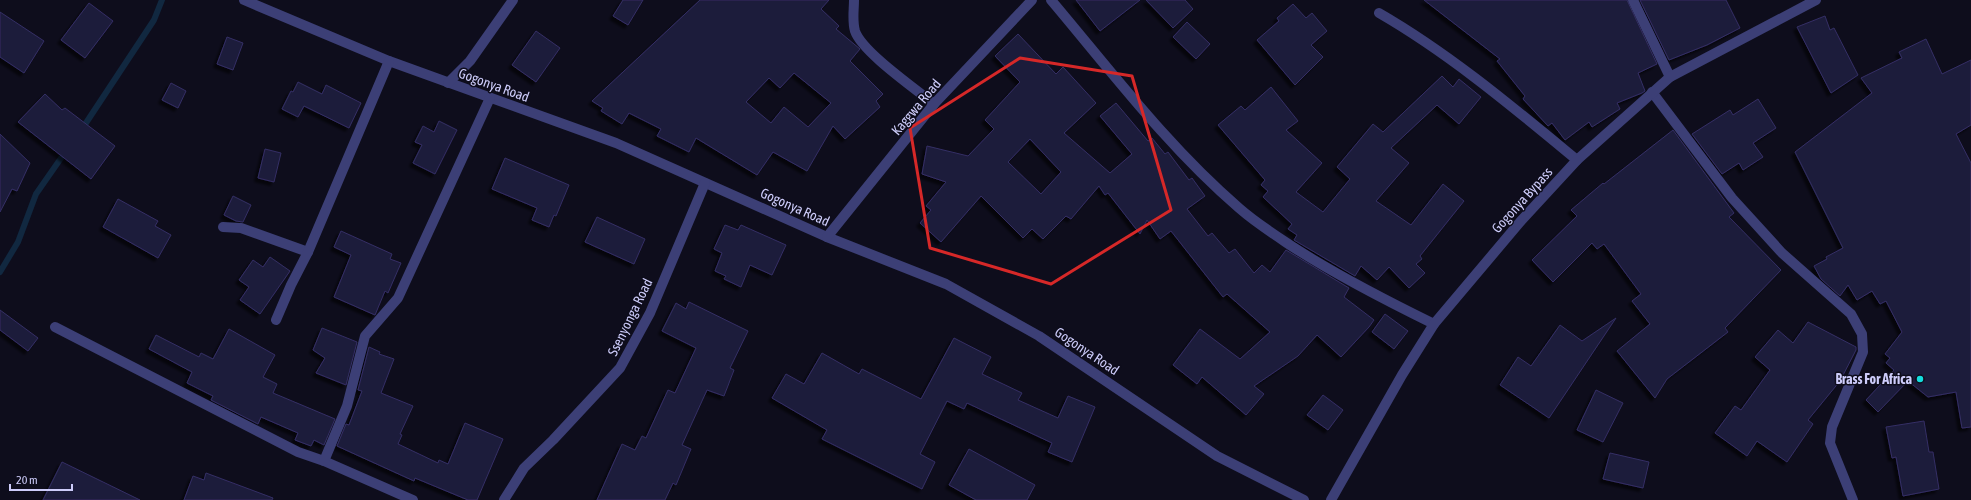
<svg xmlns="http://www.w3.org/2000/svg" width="1971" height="500" viewBox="0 0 1971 500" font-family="'Asap Condensed',sans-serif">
<defs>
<filter id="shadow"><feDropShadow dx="-3.5" dy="3.5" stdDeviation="1" flood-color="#0009"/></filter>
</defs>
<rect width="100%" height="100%" fill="#0e0d1c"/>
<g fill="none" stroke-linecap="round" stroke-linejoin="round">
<g stroke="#112840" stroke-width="6">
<path d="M82 129 154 20 162 0"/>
<path d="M0 272 18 242 36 194 66 151"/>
</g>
</g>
<g fill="#1e1b3b" stroke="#342f65" fill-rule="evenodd" filter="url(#shadow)">
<path d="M623 0H643L628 25 613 16Z"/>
<path d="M700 0H829L821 9 839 26 836 29 860 49 850 61 883 94 876 101 880 107 845 139 833 126 807 171 773 152 757 175 696 138 689 152 657 136 661 129 629 113 622 124 601 111 603 108 592 101ZM794 73 831 103 808 127 784 107 771 123 746 102 769 78 780 88Z"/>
<path d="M1076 0H1140L1100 31Z"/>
<path d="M1146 0H1185L1193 9 1173 28Z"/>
<path d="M1424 0H1627L1657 64 1638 73 1645 91 1642 93 1617 103 1620 109 1592 127 1589 122 1565 140 1552 123 1548 126 1523 99 1525 96 1497 61 1500 59Z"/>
<path d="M1640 0H1726L1740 28 1707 45 1669 60Z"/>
<path d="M89 3 113 21 85 58 61 40Z"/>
<path d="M1293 4 1306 18 1312 13 1327 31 1311 45 1323 57 1295 85 1257 40 1279 21 1277 18Z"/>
<path d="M0 12 44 41 24 73 0 57Z"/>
<path d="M1825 16 1830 30 1834 28 1858 75 1831 93 1797 27Z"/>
<path d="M1187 22 1210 44 1196 59 1173 37Z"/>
<path d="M536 31 560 48 536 82 512 65Z"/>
<path d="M1018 34 1056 74 1063 67 1096 103 1064 133 1110 173 1132 154 1100 116 1116 103 1148 141 1152 138 1165 154 1168 152 1189 180 1192 178 1205 196 1187 209 1208 236 1212 233 1229 253 1235 249 1254 273 1262 265 1270 272 1286 250 1349 288 1344 297 1374 320 1369 327 1341 357 1317 335 1298 356 1254 386 1264 394 1246 415 1202 377 1197 384 1173 365 1200 329 1240 359 1270 332 1227 294 1223 297 1171 231 1160 239 1147 220 1140 234 1108 193 1105 195 1099 186 1071 219 1066 216 1043 239 1032 229 1023 238 981 196 941 242 920 223 931 210 926 206 946 182 922 174 927 146 968 156 994 129 985 120 1020 82 995 56ZM1030 139 1061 172 1041 194 1008 162Z"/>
<path d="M227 37 243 43 233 70 217 64Z"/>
<path d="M1926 39 1942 74 1971 60V125L1956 134 1971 163V427L1962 428 1956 392 1928 397 1908 381 1878 412 1866 400 1894 370 1886 363 1890 358 1885 354 1902 332 1886 301 1880 304 1872 291 1857 300 1848 285 1840 296 1821 279 1814 266 1827 259 1826 257 1843 248 1795 152 1872 93 1861 78 1902 58 1899 52Z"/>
<path d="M1442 76 1453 87 1459 79 1481 97 1459 124 1437 105 1391 148 1409 163 1376 201 1411 225 1443 184 1464 201 1420 256 1422 259 1416 264 1425 273 1409 288 1389 267 1377 280 1361 266 1355 276 1294 240 1297 235 1288 229 1292 224 1263 197 1268 191 1261 185 1265 180 1218 125 1241 106 1245 110 1271 87 1298 121 1286 130 1322 163 1296 192 1323 212 1350 179 1337 167 1373 124 1383 132Z"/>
<path d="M298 82 322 94 326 85 361 103 349 128 304 106 298 117 282 109 291 91 293 92Z"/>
<path d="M171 83 186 91 178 108 162 100Z"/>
<path d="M45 94 62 110 65 108 115 146 91 179 18 122Z"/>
<path d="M1758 99 1776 128 1753 143 1763 157 1743 170 1739 163 1722 174 1692 134 1730 110 1733 115Z"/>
<path d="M439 121 457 130 435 174 413 163 422 145 415 142 423 126 434 132Z"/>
<path d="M1673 130 1734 213 1729 217 1781 270 1725 328 1728 332 1667 379 1655 398 1617 351 1650 324 1632 301 1641 294 1604 244 1597 249 1592 243 1553 282 1532 260 1577 216 1571 210 1603 183 1604 184Z"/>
<path d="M0 134 30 163 17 191 12 189 0 212Z"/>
<path d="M265 149 281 153 274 182 258 178Z"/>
<path d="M505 158 569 185 556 216 554 215 549 227 532 220 537 208 492 189Z"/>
<path d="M233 196 251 205 243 222 236 221 224 215Z"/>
<path d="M118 199 158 221 155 226 171 235 158 258 103 227Z"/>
<path d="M597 217 645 239 634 264 585 242Z"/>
<path d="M725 225 738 230 741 225 786 245 772 275 750 265 741 287 724 279 726 276 715 271 722 253 714 249Z"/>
<path d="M341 231 392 254 390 259 401 263 388 293 385 291 375 315 334 297 351 255 334 247Z"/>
<path d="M270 257 290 271 260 314 240 300 249 287 239 280 253 260 263 267Z"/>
<path d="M689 302 748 331 730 368 734 370 724 396 707 390 682 445 691 449 676 485 673 483 665 500H597L622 444 635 450 642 436 646 438 668 390 675 393 696 348 662 331 676 303 686 309Z"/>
<path d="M0 310 38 338 28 351 0 330Z"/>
<path d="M1385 314 1408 331 1394 349 1372 332Z"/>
<path d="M1616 318 1549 418 1500 385 1518 357 1531 366 1560 325 1582 341Z"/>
<path d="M1808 322 1856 347V350L1840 381 1808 420 1813 424 1787 462 1757 441 1747 456 1715 433 1735 406 1741 410 1770 370 1755 357 1778 330 1793 343Z"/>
<path d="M322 328 357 342 346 385 316 373 325 358 313 350Z"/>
<path d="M229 329 275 355 263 377 277 384 273 393 335 419 324 445 314 440 311 446 295 440 298 433 261 417 258 424 211 400 213 396 187 383 192 372 149 349 156 335 199 357 201 353 213 359Z"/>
<path d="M954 338 991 357 982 374 1022 393 1018 400 1058 418 1068 396 1095 407 1072 462 1048 452 1052 443 967 403 964 409 947 401 920 454 935 462 922 489 822 439 827 430 772 398 786 374 804 384 822 353 859 374 862 369 921 399Z"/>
<path d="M369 347 380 352 379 354 394 359 381 393 413 406 400 434 402 435 398 444 438 463 439 460 448 464 465 423 503 439 477 500H468L415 478 414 481 337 446 346 424 349 425 362 391 358 390Z"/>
<path d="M1596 390 1623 403 1603 442 1577 430Z"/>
<path d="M1323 395 1343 410 1328 430 1307 415Z"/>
<path d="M1924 421 1929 452H1933L1939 489 1903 496 1896 457 1892 458 1886 427Z"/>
<path d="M969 449 1035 485 1027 500H976L949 485Z"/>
<path d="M1610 453 1649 462 1643 488 1603 479Z"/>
<path d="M62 462 140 500H43Z"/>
<path d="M206 473 273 498 272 500H184L193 476 204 480Z"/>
</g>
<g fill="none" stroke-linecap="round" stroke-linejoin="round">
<g stroke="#3c3f76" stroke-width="10">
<path d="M244 0 389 61 616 143 827 237 946 284 1039 336 1217 456 1304 500"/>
<path d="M854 0C854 10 852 21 855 31 862 52 916 89 934 104"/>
<path d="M1051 0C1111 71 1168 147 1239 208 1256 223 1275 235 1293 247 1338 276 1385 300 1434 324"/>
<path d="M1633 0 1670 77"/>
<path d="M1379 13C1450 54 1514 108 1577 160"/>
<path d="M448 83 470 61 513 0"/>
<path d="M1652 92 1732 198 1782 253 1851 314 1862 334 1863 352 1832 427 1830 443 1853 500"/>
<path d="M223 227 241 228 308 252"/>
<path d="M827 237 934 104 1032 0"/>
<path d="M276 320 291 285 308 252 389 61"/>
<path d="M55 327 298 452 324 461 413 500"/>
<path d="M324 461 347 406 365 336 398 298 490 98"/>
<path d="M504 500 524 468 553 440 620 368 650 313 705 183"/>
<path d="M1331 500 1402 375 1434 324 1520 222 1577 160 1670 77 1816 0"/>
</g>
</g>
<path fill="none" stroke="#d62828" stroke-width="3" stroke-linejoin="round" d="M1020 58 1132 76 1171 210 1051 284 930 248 910 128Z"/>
<circle fill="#14ddde" stroke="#0e0d1c" stroke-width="1.5" cx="1920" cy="379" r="4"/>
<g text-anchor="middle" stroke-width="3" stroke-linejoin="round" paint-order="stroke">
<g font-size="14" fill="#cdccfa" stroke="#0e0d1c">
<text transform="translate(494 85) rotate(20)" y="5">Gogonya Road</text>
<text transform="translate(916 107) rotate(-50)" y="5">Kaggwa Road</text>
<text transform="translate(1522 200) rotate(-48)" y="5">Gogonya Bypass</text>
<text transform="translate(795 207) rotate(24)" y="5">Gogonya Road</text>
<text transform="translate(630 317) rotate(-64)" y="5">Ssenyonga Road</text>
<text transform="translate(1087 351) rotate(34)" y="5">Gogonya Road</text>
</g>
<g font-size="14" font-weight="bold" fill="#cdccfa" stroke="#0e0d1c" text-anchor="end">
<text x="1912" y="384">Brass For Africa</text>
</g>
</g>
<path d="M10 484v6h62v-6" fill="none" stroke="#cdccfa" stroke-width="2"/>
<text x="16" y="484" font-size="12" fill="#cdccfa" stroke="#0e0d1c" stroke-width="3" paint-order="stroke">20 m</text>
</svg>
